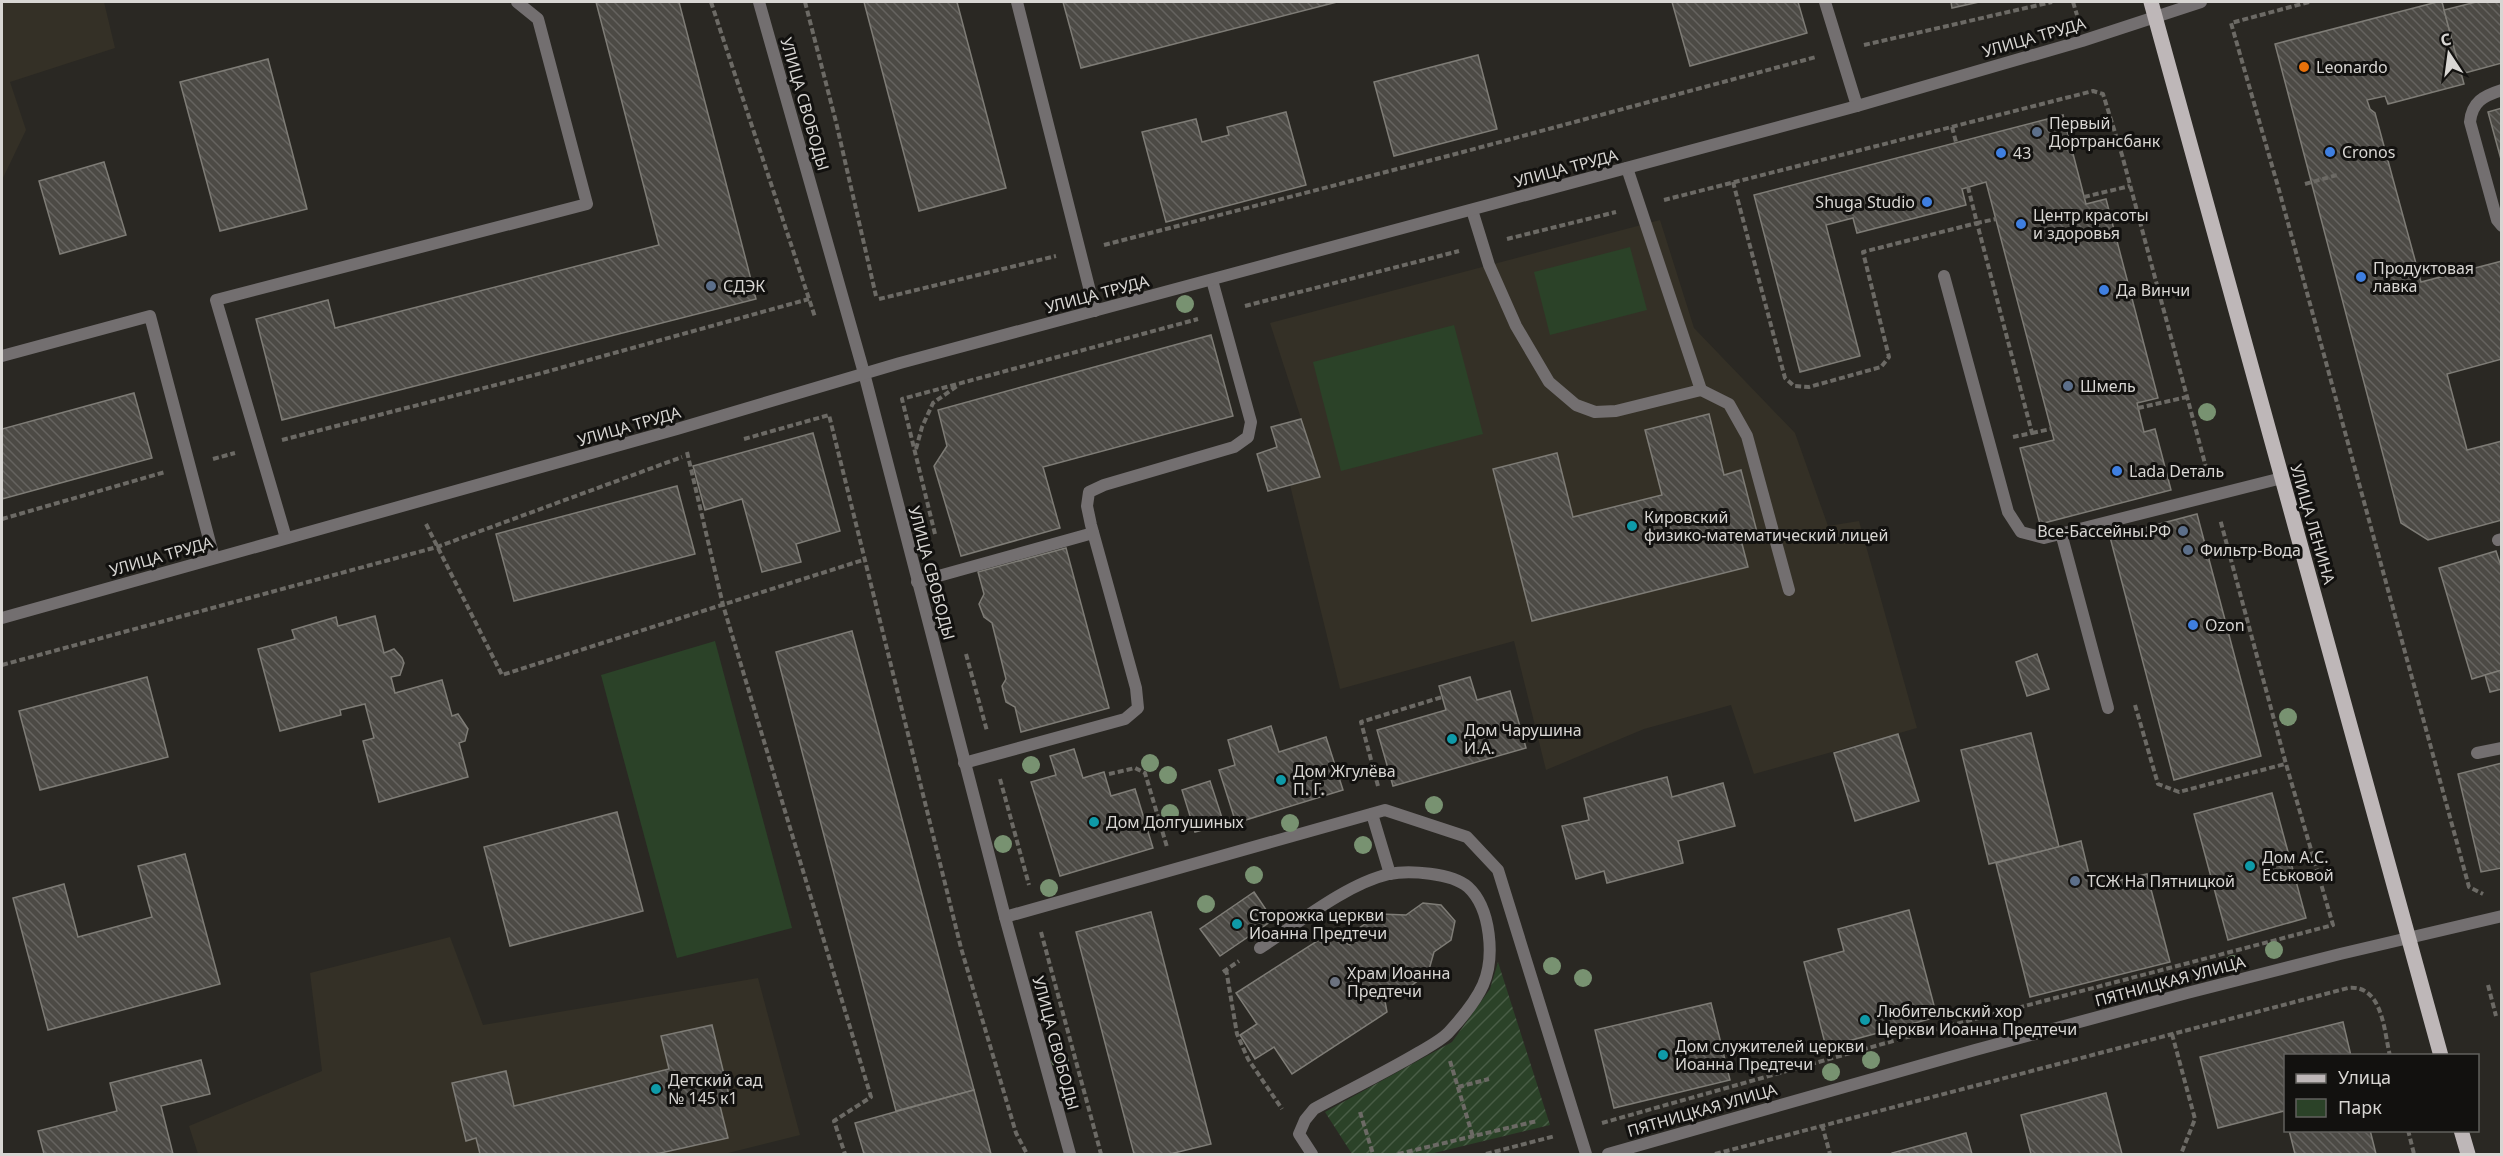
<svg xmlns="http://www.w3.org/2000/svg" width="2503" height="1156" viewBox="0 0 2503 1156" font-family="'Noto Sans',sans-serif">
<defs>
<pattern id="garden-furrows" width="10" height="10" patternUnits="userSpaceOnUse" patternTransform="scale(1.5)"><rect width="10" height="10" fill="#2b4228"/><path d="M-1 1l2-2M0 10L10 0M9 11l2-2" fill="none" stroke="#495d46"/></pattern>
<pattern id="building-back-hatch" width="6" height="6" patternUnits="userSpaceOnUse" patternTransform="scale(1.5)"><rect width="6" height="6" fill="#4c4a45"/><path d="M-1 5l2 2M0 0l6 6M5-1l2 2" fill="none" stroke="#65635f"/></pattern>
</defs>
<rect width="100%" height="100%" fill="#2a2823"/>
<g fill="#343026">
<path d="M2 2H104L115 48 10 82 26 130 2 180Z"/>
<path d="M1660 220 1694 328 1795 433 1828 526 1859 521 1917 728 1754 774 1731 705 1644 729 1546 770 1514 641 1340 689 1290 485 1320 477 1270 323Z"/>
<path d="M450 937 483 1025 758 978 800 1135 724 1154H198L189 1126 322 1071 310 973Z"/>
</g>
<g fill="#2b4228">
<path d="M1630 247 1647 310 1550 335 1534 272Z"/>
<path d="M1454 325 1483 434 1341 471 1313 362Z"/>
<path d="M715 641 792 928 677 958 601 675Z"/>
</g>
<path fill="url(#garden-furrows)" d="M1498 962 1550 1125 1430 1154H1352L1325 1112 1452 1042 1490 989Z"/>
<g fill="url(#building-back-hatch)" stroke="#7e7c76" stroke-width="1.5">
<path d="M596 2H679L756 299 282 420 256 319 328 300 335 328 659 245Z"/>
<path d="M864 2H957L1006 188 919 211Z"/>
<path d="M1063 2H1337L1081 68Z"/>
<path d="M1672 2H1798L1807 33 1690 66Z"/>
<path d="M1951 2H1979L1952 8Z"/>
<path d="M2437 2H2442L2464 84 2388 104 2385 96 2367 100 2370 109 2375 113 2421 282 2502 261V359L2447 374 2467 450 2502 441V520L2428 540 2401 523 2275 44Z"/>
<path d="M2476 2H2502V63L2461 74 2444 10Z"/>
<path d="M1478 55 1497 129 1394 156 1374 82Z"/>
<path d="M268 59 307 209 220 231 180 82Z"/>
<path d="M2502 108V163L2488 112Z"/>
<path d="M1286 112 1306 185 1166 222 1142 132 1196 119 1202 142 1229 135 1227 127Z"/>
<path d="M2063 115 2086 204 2106 199 2158 398 2137 403 2144 432 2155 429 2171 490 2040 524 2020 448 2054 440 1986 182 1962 189 1966 205 1857 233 1853 218 1826 225 1860 356 1800 372 1754 195Z"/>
<path d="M104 162 126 235 60 254 39 181Z"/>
<path d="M1211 335 1233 416 1043 467 1060 528 961 556 934 466 947 446 938 410Z"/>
<path d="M134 393 152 458 2 499V429Z"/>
<path d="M1709 414 1724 475 1741 470 1758 536 1741 540 1748 567 1532 621 1493 469 1557 453 1573 517 1662 495 1645 430Z"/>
<path d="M1301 419 1320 477 1268 491 1257 454 1277 447 1271 427Z"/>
<path d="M813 433 840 531 796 544 801 562 762 572 742 499 705 510 693 466Z"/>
<path d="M677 486 695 554 514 601 496 534Z"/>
<path d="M2197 514 2261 756 2174 780 2110 537Z"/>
<path d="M1066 548 1109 708 1021 732 1015 707 1006 702 1002 686 1006 679 992 623 984 617 979 604 984 594 978 572Z"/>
<path d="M2496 551 2502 569V670L2472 679 2439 568Z"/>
<path d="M375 616 384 653 394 649 402 658 404 663 400 675 391 677 395 693 442 680 452 716 458 714 468 729 465 741 459 743 468 777 379 802 363 741 374 738 365 704 340 710 341 715 280 731 258 649 295 639 292 630 336 617 338 626Z"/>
<path d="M852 631 974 1090 896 1111 776 652Z"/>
<path d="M2037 654 2049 689 2027 696 2016 662Z"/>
<path d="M2502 670V689L2490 692 2485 675Z"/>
<path d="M147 677 168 757 40 790 19 711Z"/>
<path d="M1470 677 1477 700 1510 691 1526 748 1393 786 1377 730 1446 710 1439 686Z"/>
<path d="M1271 726 1279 752 1326 737 1343 790 1236 823 1219 770 1235 765 1228 740Z"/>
<path d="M2031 733 2059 847 1989 864 1961 750Z"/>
<path d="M1898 734 1919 801 1855 821 1834 753Z"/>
<path d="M1074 749 1083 778 1104 772 1111 796 1135 789 1153 848 1060 876 1031 782 1056 775 1050 756Z"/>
<path d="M2502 763V868L2481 872 2458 774Z"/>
<path d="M1667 777 1672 797 1723 783 1735 826 1678 841 1683 863 1607 883 1604 871 1576 879 1562 826 1589 820 1584 798Z"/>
<path d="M1210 781 1224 824 1195 832 1182 790Z"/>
<path d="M2272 793 2306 918 2228 940 2194 814Z"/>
<path d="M617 812 643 911 510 946 484 847Z"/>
<path d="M2081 841 2092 887 2147 874 2170 962 2030 997 1996 863Z"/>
<path d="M185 854 220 984 48 1030 13 898 64 884 78 937 152 917 138 866Z"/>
<path d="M1254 892 1273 920 1220 956 1200 929Z"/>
<path d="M1423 903 1441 905 1455 921 1451 940 1434 952 1428 973 1403 992 1383 991 1387 1012 1292 1074 1274 1047 1255 1059 1240 1035 1257 1024 1236 993 1328 934 1350 945 1359 928 1380 914 1406 915Z"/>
<path d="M1909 910 1937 1017 1826 1047 1804 962 1844 951 1838 929Z"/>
<path d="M1151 912 1211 1144 1170 1154H1134L1076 932Z"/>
<path d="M1711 1003 1730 1080 1614 1108 1595 1030Z"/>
<path d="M2343 1022 2351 1056H2286V1118L2284 1111 2218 1128 2200 1057Z"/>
<path d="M712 1025 729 1095 718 1098 728 1138 656 1154H480L476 1138 466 1141 452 1083 506 1071 514 1106 669 1069 661 1036Z"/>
<path d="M201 1060 210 1094 161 1106 173 1154H44L38 1131 117 1111 110 1083Z"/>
<path d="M974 1090 991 1154H864L855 1123Z"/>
<path d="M2106 1093 2122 1154H2031L2021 1115Z"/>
<path d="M2289 1130H2370L2376 1154H2295Z"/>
<path d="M1966 1133 1972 1154H1892V1153Z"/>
</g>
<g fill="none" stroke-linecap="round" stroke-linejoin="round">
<g stroke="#6c6a65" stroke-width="4" stroke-dasharray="6 3" stroke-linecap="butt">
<path d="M711 2 815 317"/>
<path d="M805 2 836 122 876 296"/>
<path d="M2073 2 2077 15"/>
<path d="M2309 2 2231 23 2279 190 2469 887 2483 894"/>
<path d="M1864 45 2052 2"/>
<path d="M1952 127 1956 142"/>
<path d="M1733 182 1785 378 1794 386 1809 387 1881 367 1889 357 1863 252 1977 223 2032 433 2013 437"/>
<path d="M2305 184 2337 175"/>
<path d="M1968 187 1977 223 1996 219"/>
<path d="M2084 197 2130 186"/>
<path d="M1664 200 2093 91 2103 94 2122 155 2207 471"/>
<path d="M1507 239 1616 212"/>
<path d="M1104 245 1463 152 1816 57"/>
<path d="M879 299 1056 256"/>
<path d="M1245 306 1459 251"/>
<path d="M2138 408 2187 397"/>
<path d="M2032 433 2051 429"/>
<path d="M744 439 829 415 961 948 1016 1133 1027 1154"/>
<path d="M282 440 542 373 809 299"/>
<path d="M916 449 922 427 933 403 957 386"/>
<path d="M687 452 723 605 871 1097 834 1121 845 1154"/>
<path d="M213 459 235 453"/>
<path d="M2 519 165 472"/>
<path d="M426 524 502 675 866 559"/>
<path d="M935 534 902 399 1198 319"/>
<path d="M966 654 987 731"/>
<path d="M2 665 437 547 682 457"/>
<path d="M2135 705 2158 784 2179 792 2285 764"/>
<path d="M1109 774 1135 768 1145 773 1167 847"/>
<path d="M1000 779 1029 885"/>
<path d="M1378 786 1361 722 1442 697"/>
<path d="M1041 932 1101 1154"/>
<path d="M1226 969 1237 1034 1248 1059 1282 1109"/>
<path d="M1223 972 1239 961"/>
<path d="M2488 985 2496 1016"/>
<path d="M2172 1034 2195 1119 2181 1154"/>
<path d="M1450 1061 1473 1137"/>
<path d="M1458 1087 1489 1079"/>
<path d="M1360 1112 1373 1154"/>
<path d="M1602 1123 1918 1034 2333 925 2286 764 2220 519"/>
<path d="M1822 1125 1830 1154"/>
<path d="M2408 1130 2414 1154"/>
<path d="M1398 1154 1537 1121"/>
<path d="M1486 1154 1555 1136"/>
<path d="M1715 1154 2348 988C2383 984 2384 1032 2390 1056"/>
</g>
<g stroke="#736f70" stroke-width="12">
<path d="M1017 2 1095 311"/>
<path d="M1825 2 1857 106"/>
<path d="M2502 90C2483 96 2472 102 2470 122L2497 220 2502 226"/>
<path d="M1627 168 1701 390"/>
<path d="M1472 210 1489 265 1516 326 1549 382 1576 405 1595 412 1616 411 1701 390 1729 404 1747 436 1789 590"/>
<path d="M1944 276 2008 512 2021 532 2044 538 2282 478"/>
<path d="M2 356 150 316 214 558"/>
<path d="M2061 533 2108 708"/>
<path d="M286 538 216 300 587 204 538 19 517 2"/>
<path d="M2498 540 2502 539"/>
<path d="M917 582 1093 533"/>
<path d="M2477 753 2502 748"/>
<path d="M964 763 1125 719 1138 708 1136 688 1091 525 1087 506 1089 492 1104 485 1234 447 1248 437 1251 422 1212 280"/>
<path d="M1372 814 1390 874"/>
<path d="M1005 917 1385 810 1467 837 1498 870 1586 1154"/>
<path d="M1260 948C1297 924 1346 884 1389 874 1409 870 1452 873 1468 887 1491 908 1495 958 1483 985 1475 1003 1461 1019 1448 1033 1440 1041 1428 1047 1418 1053 1384 1073 1349 1090 1314 1109L1305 1120 1299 1134 1312 1154"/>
</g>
<g stroke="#736f70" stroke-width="12">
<path d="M759 2 864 373 1005 917 1070 1154"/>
<path d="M2 618 677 429 900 363 1857 106 2082 41 2201 2"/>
<path d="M1608 1154 1975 1050 2187 993 2340 954 2502 916"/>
</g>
<g stroke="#beb7b8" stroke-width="15">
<path d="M2151 2 2441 1056"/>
<path d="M2461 1130 2468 1154"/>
</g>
</g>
<g fill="#789271">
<circle cx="1185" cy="304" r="9"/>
<circle cx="2207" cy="412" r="9"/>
<circle cx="2288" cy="717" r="9"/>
<circle cx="1150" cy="763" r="9"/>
<circle cx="1031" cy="765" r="9"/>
<circle cx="1168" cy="775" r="9"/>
<circle cx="1434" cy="805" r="9"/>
<circle cx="1170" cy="813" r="9"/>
<circle cx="1290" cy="823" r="9"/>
<circle cx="1003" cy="844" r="9"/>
<circle cx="1363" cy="845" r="9"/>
<circle cx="1254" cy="875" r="9"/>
<circle cx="1049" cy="888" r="9"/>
<circle cx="1206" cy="904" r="9"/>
<circle cx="2274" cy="950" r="9"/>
<circle cx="2233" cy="964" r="9"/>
<circle cx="1552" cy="966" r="9"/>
<circle cx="1583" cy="978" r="9"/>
<circle cx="1060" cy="1060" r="9"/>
<circle cx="1871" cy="1060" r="9"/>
<circle cx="1831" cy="1072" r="9"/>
</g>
<circle fill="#e8710a" stroke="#12110f" stroke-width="2" cx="2304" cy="67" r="6"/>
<g fill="#5c6f8a" stroke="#12110f" stroke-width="2">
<circle cx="2037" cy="132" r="6"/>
<circle cx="711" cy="286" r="6"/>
<circle cx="2068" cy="386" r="6"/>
<circle cx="2183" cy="531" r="6"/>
<circle cx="2188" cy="550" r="6"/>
<circle cx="2075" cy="881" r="6"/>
</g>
<g fill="#3f7fe0" stroke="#12110f" stroke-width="2">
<circle cx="2330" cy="152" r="6"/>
<circle cx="2001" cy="153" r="6"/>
<circle cx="1927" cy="202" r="6"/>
<circle cx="2021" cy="224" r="6"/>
<circle cx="2361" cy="277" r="6"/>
<circle cx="2104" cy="290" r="6"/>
<circle cx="2117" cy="471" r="6"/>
<circle cx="2193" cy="625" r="6"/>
</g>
<g fill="#0f9aa8" stroke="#12110f" stroke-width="2">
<circle cx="1632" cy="526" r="6"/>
<circle cx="1452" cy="739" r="6"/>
<circle cx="1281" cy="780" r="6"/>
<circle cx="1094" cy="822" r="6"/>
<circle cx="2250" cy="866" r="6"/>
<circle cx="1237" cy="924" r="6"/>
<circle cx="1865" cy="1020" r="6"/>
<circle cx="1663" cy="1055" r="6"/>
<circle cx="656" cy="1089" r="6"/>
</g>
<circle fill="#6b7280" stroke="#12110f" stroke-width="2" cx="1335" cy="982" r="6"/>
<g text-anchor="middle" stroke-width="6" stroke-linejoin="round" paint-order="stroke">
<g font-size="16" fill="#d8d6d3" stroke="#12110f">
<text transform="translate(2034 37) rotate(-16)" y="6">УЛИЦА ТРУДА</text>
<text transform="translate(805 104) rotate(74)" y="6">УЛИЦА СВОБОДЫ</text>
<text transform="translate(1566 168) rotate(-15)" y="6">УЛИЦА ТРУДА</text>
<text transform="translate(1097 294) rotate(-15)" y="6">УЛИЦА ТРУДА</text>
<text transform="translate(629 426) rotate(-16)" y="6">УЛИЦА ТРУДА</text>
<text transform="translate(2313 524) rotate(74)" y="6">УЛИЦА ЛЕНИНА</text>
<text transform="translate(161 556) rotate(-16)" y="6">УЛИЦА ТРУДА</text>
<text transform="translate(932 573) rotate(75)" y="6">УЛИЦА СВОБОДЫ</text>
<text transform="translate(2170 981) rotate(-15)" y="6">ПЯТНИЦКАЯ УЛИЦА</text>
<text transform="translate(1056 1043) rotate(75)" y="6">УЛИЦА СВОБОДЫ</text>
<text transform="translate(1702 1110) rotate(-16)" y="6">ПЯТНИЦКАЯ УЛИЦА</text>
</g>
<g font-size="16" fill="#d8d6d3" stroke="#12110f" text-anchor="start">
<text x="2316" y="73">Leonardo</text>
<text x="2049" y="129">Первый<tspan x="2049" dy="18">Дортрансбанк</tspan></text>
<text x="2342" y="158">Cronos</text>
<text x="2013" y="159">43</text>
<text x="1915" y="208" text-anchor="end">Shuga Studio</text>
<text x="2033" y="221">Центр красоты<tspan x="2033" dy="18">и здоровья</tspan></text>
<text x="2373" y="274">Продуктовая<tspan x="2373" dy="18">лавка</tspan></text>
<text x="723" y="292">СДЭК</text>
<text x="2116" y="296">Да Винчи</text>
<text x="2080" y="392">Шмель</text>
<text x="2129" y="477">Lada Dеталь</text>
<text x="1644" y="523">Кировский<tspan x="1644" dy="18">физико-математический лицей</tspan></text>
<text x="2171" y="537" text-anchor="end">Все-Бассейны.РФ</text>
<text x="2200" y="556">Фильтр-Вода</text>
<text x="2205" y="631">Ozon</text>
<text x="1464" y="736">Дом Чарушина<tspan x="1464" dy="18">И.А.</tspan></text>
<text x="1293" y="777">Дом Жгулёва<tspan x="1293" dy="18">П. Г.</tspan></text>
<text x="1106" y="828">Дом Долгушиных</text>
<text x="2262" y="863">Дом А.С.<tspan x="2262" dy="18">Еськовой</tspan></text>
<text x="2087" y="887">ТСЖ На Пятницкой</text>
<text x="1249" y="921">Сторожка церкви<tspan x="1249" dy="18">Иоанна Предтечи</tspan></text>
<text x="1347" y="979">Храм Иоанна<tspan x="1347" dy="18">Предтечи</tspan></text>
<text x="1877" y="1017">Любительский хор<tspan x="1877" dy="18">Церкви Иоанна Предтечи</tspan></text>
<text x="1675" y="1052">Дом служителей церкви<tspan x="1675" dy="18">Иоанна Предтечи</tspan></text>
<text x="668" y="1086">Детский сад<tspan x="668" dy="18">№ 145 к1</tspan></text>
</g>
</g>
<rect width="2503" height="1156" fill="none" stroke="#d8d6d3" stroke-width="6"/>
<rect x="2284" y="1054" width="195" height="78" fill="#12110f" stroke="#61605d" stroke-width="1.5"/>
<rect x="2296" y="1074" width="30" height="9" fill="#beb7b8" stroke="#61605d" stroke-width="1.5"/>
<text x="2338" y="1084" font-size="18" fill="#d8d6d3">Улица</text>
<rect x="2296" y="1099" width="30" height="18" fill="#2b4228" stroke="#61605d" stroke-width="1.5"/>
<text x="2338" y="1114" font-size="18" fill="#d8d6d3">Парк</text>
<g transform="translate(2449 54) rotate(347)" stroke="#12110f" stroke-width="4.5" paint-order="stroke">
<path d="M0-4.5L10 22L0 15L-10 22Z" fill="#d8d6d3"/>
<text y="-9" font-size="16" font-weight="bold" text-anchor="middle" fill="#d8d6d3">С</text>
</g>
</svg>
